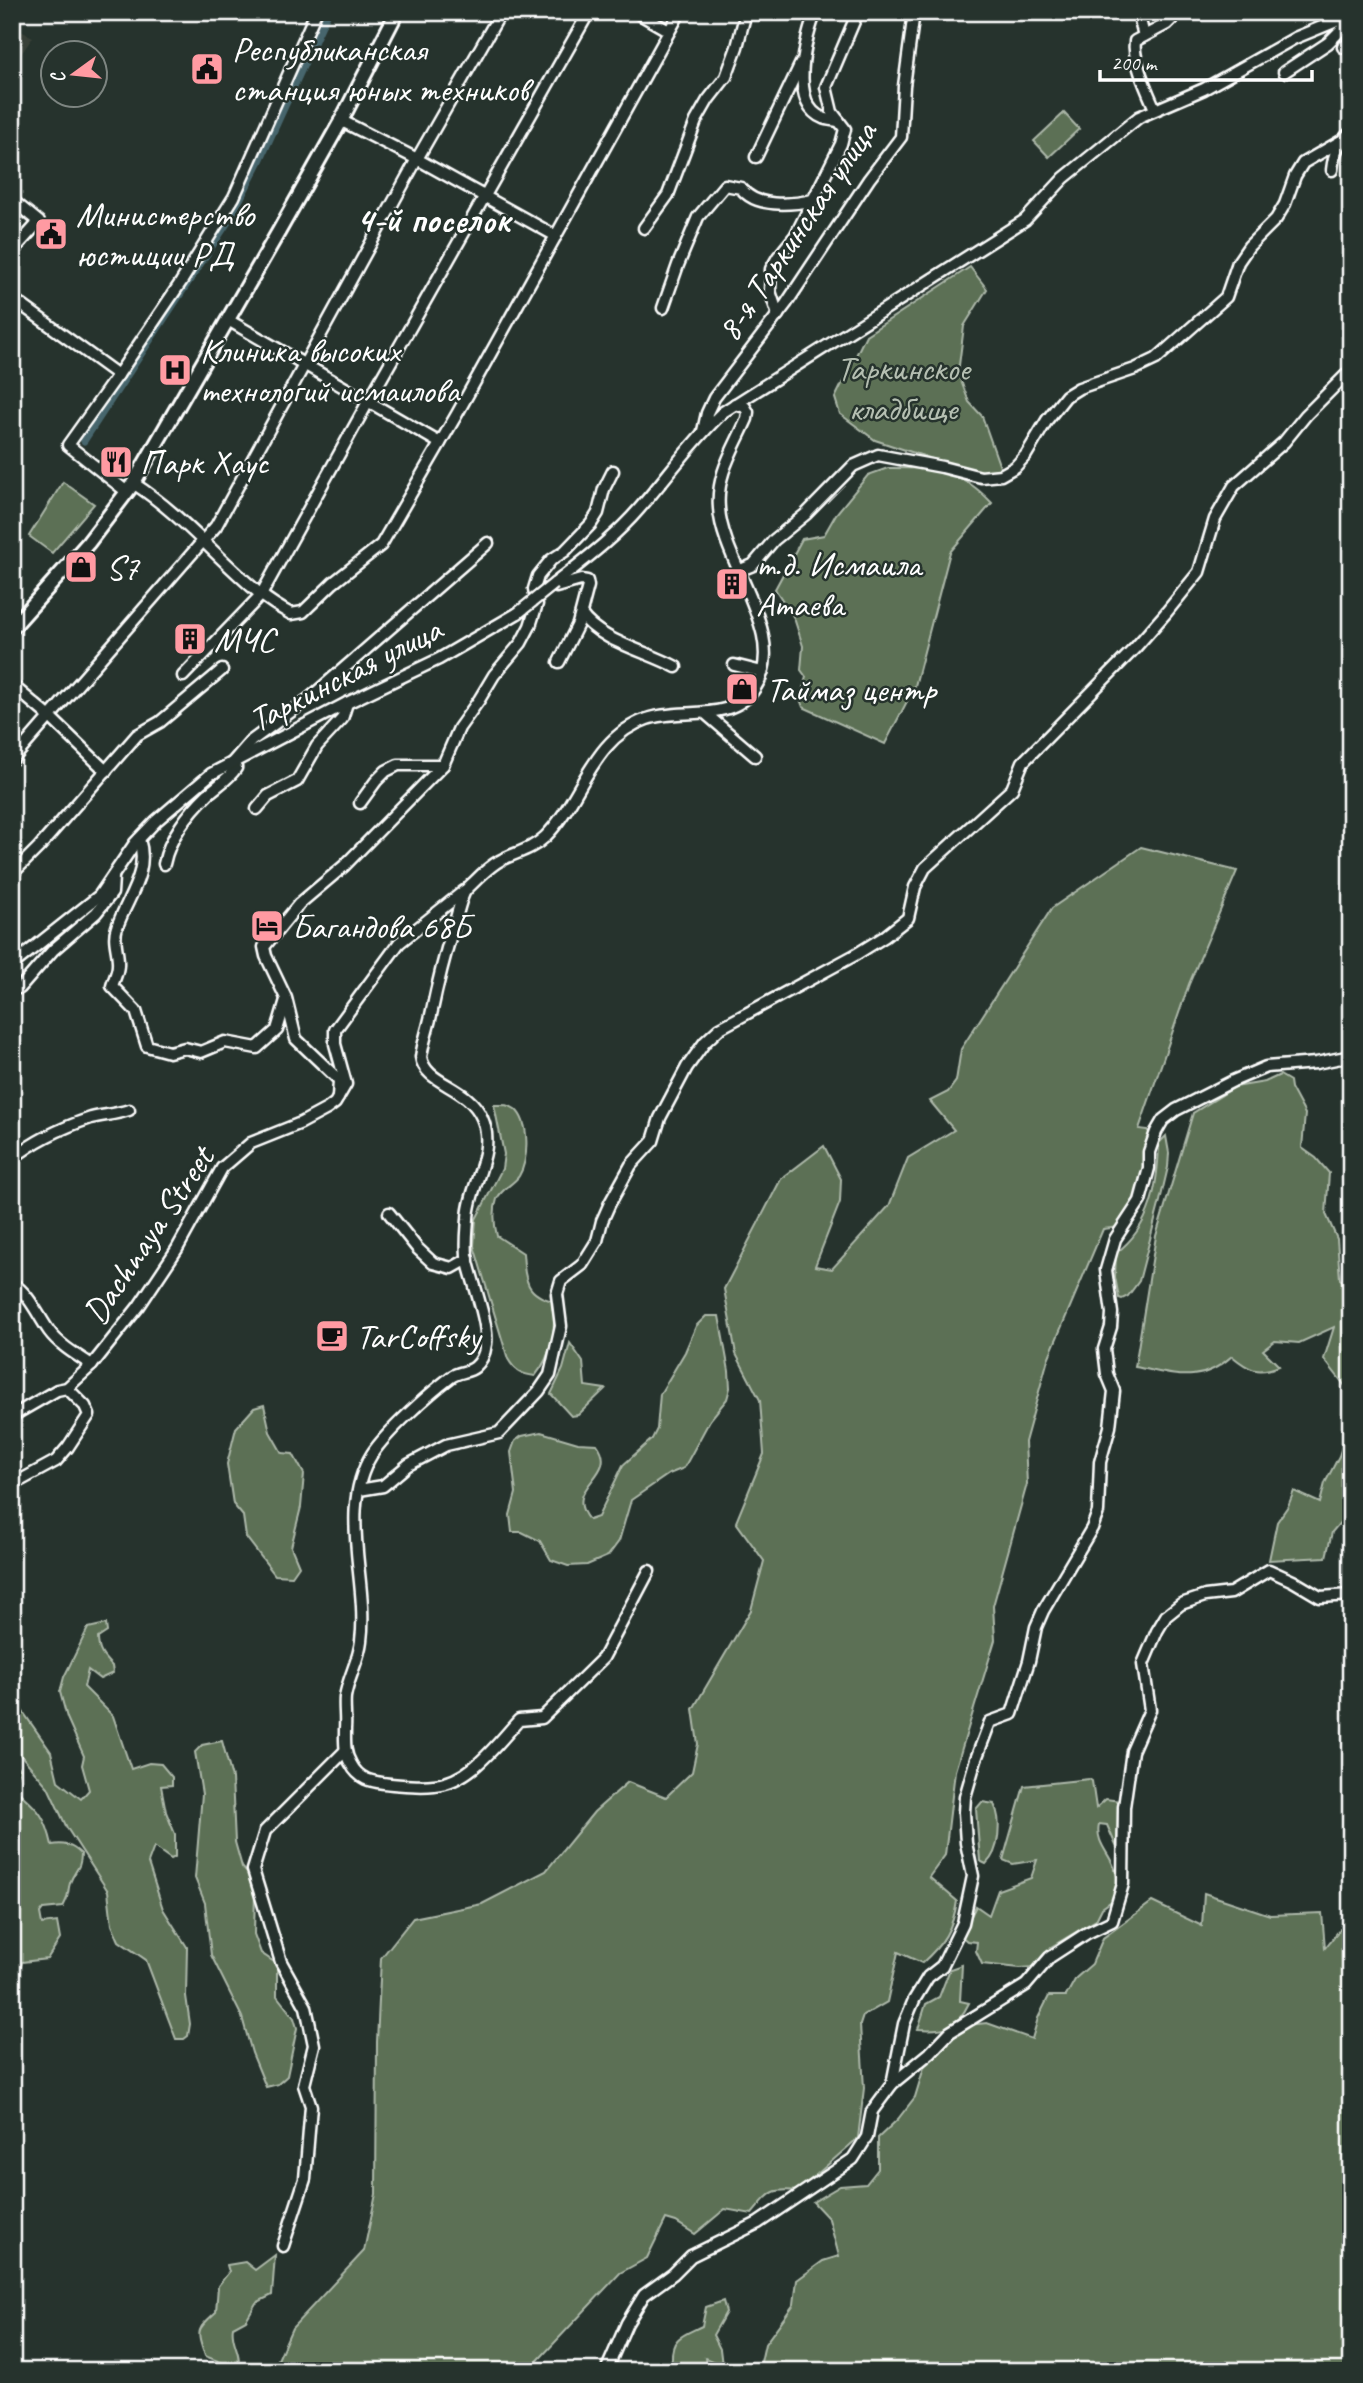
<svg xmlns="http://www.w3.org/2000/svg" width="1363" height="2383" viewBox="0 0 1363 2383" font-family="Caveat,sans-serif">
<rect width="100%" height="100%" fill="#26332d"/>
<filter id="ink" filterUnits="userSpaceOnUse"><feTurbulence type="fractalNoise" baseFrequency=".0143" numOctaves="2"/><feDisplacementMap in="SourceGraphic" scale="14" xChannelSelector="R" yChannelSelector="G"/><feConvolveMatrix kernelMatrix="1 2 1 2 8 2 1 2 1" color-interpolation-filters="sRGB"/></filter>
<g filter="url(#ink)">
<path fill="#394137" d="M12 27 33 37 12 67Z"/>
<g fill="#5b7054" stroke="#adb8aa" stroke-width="2">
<path d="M1064 113 1079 129 1049 157 1034 141Z"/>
<path d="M970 267 987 289 964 326 958 373 969 402 982 416 1002 473 981 475 875 440 840 414 835 398 866 335Z"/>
<path d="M888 468C935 468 958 467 992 503L950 552 915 686 885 744 803 707 800 699 806 677 801 670 803 646 794 618 775 589 802 539 824 535 836 514 868 475Z"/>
<path d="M63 482 94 504 52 553 29 536Z"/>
<path d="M1141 847 1237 871 1189 984 1139 1129 1147 1130 1151 1135 1145 1153 1139 1197 1120 1227 1103 1229 1048 1359 1025 1442 1027 1484 993 1606 995 1640 955 1771 945 1855 929 1877 957 1901C953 1929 943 1944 922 1963L898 1952 887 2002 863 2016 860 2025 864 2088 858 2138 798 2191C769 2188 770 2193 752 2214L725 2209 695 2234 676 2222 666 2219 647 2258 620 2273 528 2371H273L292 2328 364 2251 376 2194 377 2042 381 1958 413 1918 482 1904 546 1871 594 1812 628 1782 666 1797 692 1772 698 1744 693 1709 751 1610 764 1561 736 1522 764 1454 760 1400 736 1354 724 1289 781 1179 824 1146 841 1179 840 1202 815 1266 832 1269 889 1206 908 1158 954 1130 930 1101 948 1092 956 1081 961 1049 1052 908Z"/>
<path d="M1280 1075 1290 1081 1291 1088 1305 1114 1302 1148 1316 1158 1329 1173 1326 1214 1337 1239 1340 1279 1351 1287V1521L1342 1520 1332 1532 1326 1557 1269 1560 1277 1522 1288 1506 1294 1491 1320 1503 1325 1483 1339 1456 1347 1432 1349 1391 1324 1359 1334 1327 1299 1343 1275 1341 1263 1350 1279 1366C1258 1375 1249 1370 1232 1356 1199 1386 1174 1374 1135 1367L1156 1236 1193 1113 1235 1087 1265 1082Z"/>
<path d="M494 1105C501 1105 508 1104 515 1109 530 1122 529 1159 519 1176 514 1184 501 1189 497 1199 493 1211 494 1224 497 1236L523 1253C525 1279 525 1295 554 1301 555 1330 554 1353 535 1376 521 1374 515 1371 508 1359L474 1246 476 1219 502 1169 504 1154Z"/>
<path d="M1166 1136 1169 1153 1168 1167 1160 1201 1139 1281 1128 1296 1122 1299 1119 1298 1115 1277 1116 1253C1152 1226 1158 1184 1159 1143Z"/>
<path d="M706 1316H719L729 1371 730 1388 727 1399 710 1420 684 1468 669 1474 631 1500 619 1541 608 1556 587 1565 568 1566 551 1560 540 1541 522 1532H512L510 1515 516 1493 511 1452 515 1441 522 1436 541 1432 578 1443 597 1444C621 1476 561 1486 589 1520L598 1517 623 1465 652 1439 657 1429 660 1394 685 1352 696 1326Z"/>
<path d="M570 1343 583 1362 585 1386 605 1389 578 1415 571 1416 551 1394 563 1369Z"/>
<path d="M264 1405 270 1432 282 1453 293 1454 304 1474 301 1507 291 1547 299 1566 292 1576 275 1575 246 1537 243 1516 233 1504 227 1464 236 1428 254 1408Z"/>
<path d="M12 1619 17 1635 13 1649V1672L19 1706 51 1752 58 1781 81 1799 89 1790 82 1765 84 1756 67 1718 60 1692 64 1677 88 1628 106 1624 107 1632 98 1638C98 1651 103 1657 112 1666L113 1673 100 1679 88 1670 84 1687 113 1716 131 1769 149 1763 161 1764 172 1777V1785L161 1786 166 1812 175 1834V1857L171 1859 154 1847 148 1863 163 1909 187 1947 186 1996 190 2024 188 2036 184 2039H176L146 1960 119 1941 112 1925 108 1891 67 1828 48 1787 19 1753 12 1750Z"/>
<path d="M222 1741 232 1778 235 1842 242 1867 252 1879 255 1891 254 1934 261 1953 277 1964V1996L294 2018 297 2028 287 2076 278 2084 266 2087 252 2053 242 2017 211 1955 205 1903 195 1878 202 1794 195 1752 202 1745Z"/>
<path d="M12 1758 20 1769 14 1788C37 1809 45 1813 52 1845 64 1843 72 1845 81 1854 81 1870 74 1870 70 1883 67 1893 70 1895 63 1907L43 1909 40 1913 42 1924 57 1922 60 1939 47 1959 22 1962 18 1977 21 1998 16 2003 12 2002Z"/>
<path d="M1089 1779 1092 1781 1096 1808 1106 1799 1120 1801 1122 1810 1119 1825 1121 1857 1107 1825 1099 1824C1095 1842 1109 1853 1114 1867 1117 1874 1118 1882 1120 1890L1113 1900 1102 1908 1096 1920 1051 1947 1036 1967 1020 1968 982 1964 976 1951 977 1942 967 1941 961 1936 976 1906 989 1915 998 1890 1031 1878 1037 1860 1013 1864 1003 1860 1024 1786Z"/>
<path d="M982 1802 994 1804C1002 1820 1000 1851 986 1864L980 1861 976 1809Z"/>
<path d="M1204 1893 1270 1915 1322 1913 1325 1948 1340 1929 1351 1936V2371H759L765 2344 794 2304 797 2280 823 2261 839 2256 829 2219 813 2202 840 2186 866 2184 878 2169V2138L898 2119 915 2097 929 2051 968 2025 987 2023 1032 2039 1038 2018 1049 1996H1066L1076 1978 1092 1964 1103 1938 1152 1902 1202 1926Z"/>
<path d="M962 1965 960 2001 969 2003C957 2028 945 2031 918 2029L926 2004 939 1997 950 1969Z"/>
<path d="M275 2255 272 2295 256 2303 246 2320 233 2327C230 2341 242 2353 238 2366L233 2367 205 2356C197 2330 195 2331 216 2312L218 2286 229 2272 227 2265 245 2262 255 2270Z"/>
<path d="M723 2301 726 2312 713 2335 720 2349 722 2365 705 2358 707 2370 661 2371 672 2359C671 2337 684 2335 702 2326L706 2307Z"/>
</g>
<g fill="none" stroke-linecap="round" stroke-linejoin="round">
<path stroke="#47666d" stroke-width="7" d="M84 441 230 219 259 163 328 12"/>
<defs>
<g id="minor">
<path d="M636 12 669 31"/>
<path d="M816 12C805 37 789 105 823 118 827 120 834 120 839 121"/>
<path d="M1138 12 1144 36"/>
<path d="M1343 47 1351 43"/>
<path d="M1284 72 1328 43 1351 20"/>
<path d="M1155 109C1148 93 1132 59 1135 41L1167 24 1179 12"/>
<path d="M340 120 417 159 556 236"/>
<path d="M756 157 801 63"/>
<path d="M1332 170C1334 153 1338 143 1351 132"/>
<path d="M12 200 39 222 12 252"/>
<path d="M644 228 668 195 696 121 708 100 726 77 737 47 746 12"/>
<path d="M12 298 118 375 68 445 127 492"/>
<path d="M663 308 678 265 698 217 725 185 741 188C755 208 791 205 813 200"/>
<path d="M778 315 770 291 771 269 778 257 795 236 841 144 845 129 832 112 826 87 858 12"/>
<path d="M228 320 440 443"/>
<path d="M118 375 181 282 234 197 316 12"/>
<path d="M703 431 707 413 714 398 786 304 869 179 901 137 904 86 914 12"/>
<path d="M133 483C180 513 217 558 259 593 269 601 280 608 291 614L303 612 333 583 381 545 457 414 680 12"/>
<path d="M738 571 753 565 774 540 806 514 853 466 878 455 942 467 981 477 1001 475 1015 467 1026 455 1047 420 1066 396 1079 388 1135 369 1156 359 1226 297 1238 262 1249 246 1276 219 1285 204 1295 176 1303 163 1341 141"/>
<path d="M554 584C583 561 614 538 639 509 667 477 692 441 723 412L1025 220 1064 178 1139 117 1204 89 1295 38 1351 15"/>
<path d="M555 585 556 587 581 580 587 581 588 586 578 624 559 662"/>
<path d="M581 614C599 641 647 651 676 667"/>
<path d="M734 665 762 672"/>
<path d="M183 676 261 595 368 402 589 12"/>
<path d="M12 685 51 718 106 771"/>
<path d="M705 713 755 756"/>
<path d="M12 760 216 526 417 159 501 12"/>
<path d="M360 803 376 781 386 771 398 765H443"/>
<path d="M257 809 268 796 297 781 317 746 342 719 347 703"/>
<path d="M139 839C150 872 127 898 117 927 112 940 119 952 118 965 118 972 114 979 112 986L136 1011 147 1046 169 1052 185 1048 201 1052 225 1042 257 1048 277 1030 286 1000"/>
<path d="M164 864C169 838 189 812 208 794 218 785 229 779 236 768L232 763 251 741 311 697 488 543"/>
<path d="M12 874 39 847 137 735 160 722 222 670"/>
<path d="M12 965 99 896 135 843 156 821 211 774 347 703 439 659 518 613"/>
<path d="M20 988 53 950 96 913 112 893 113 877"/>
<path d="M338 1098 339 1080 296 1039 286 998 266 956 264 947 299 904 344 866 443 765 459 728 479 700 494 675 521 643 530 626 537 604 534 589 538 576 551 560 565 551 591 524 598 513 604 489 613 471"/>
<path d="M12 1159C34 1141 64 1127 91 1118 104 1115 117 1114 129 1110"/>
<path d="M389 1213 417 1248 433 1263 452 1268 468 1259"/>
<path d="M12 1283C30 1295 37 1314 49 1331 59 1345 78 1356 92 1365"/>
<path d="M12 1416 57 1390 67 1388 92 1365 139 1306 177 1249 222 1168 251 1143 301 1123 327 1109 335 1103 346 1084 335 1044V1030L399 943 464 891"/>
<path d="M12 1485 56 1461 68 1447 89 1415 85 1406 67 1388"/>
<path d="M359 1490 383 1486 408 1465 446 1445 499 1433 539 1391 550 1375 561 1326 557 1294 561 1281 582 1265 597 1241 602 1221 610 1203 631 1165 653 1141 660 1118 687 1067 705 1042 720 1028 855 955 884 937 908 918 915 887 925 868 1012 789 1023 762 1135 648 1165 614 1199 572 1215 519 1234 486 1284 442 1306 415 1351 370"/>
<path d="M649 1571 603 1658 542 1718 519 1720C496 1745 470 1782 434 1785 420 1787 377 1784 366 1779 360 1776 354 1770 351 1764 344 1753 345 1741 345 1729 346 1718 344 1707 345 1697 348 1678 359 1660 361 1641 369 1581 337 1510 372 1454 386 1432 430 1393 451 1377 459 1371 468 1373 475 1367 482 1361 485 1352 486 1344 489 1325 473 1283 468 1262 465 1248 467 1233 468 1219 469 1185 497 1152 482 1118 468 1085 425 1085 421 1057 423 1043 428 1029 431 1015 437 986 444 957 453 928 457 917 459 904 464 893 466 889 471 885 474 882 483 873 492 864 503 859 518 852 532 849 545 837 582 800 591 738 647 719 681 707 731 724 755 688 790 637 722 563 719 508 716 474 734 449 747 419L748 412 745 407 735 404"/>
<path d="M892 2084 904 2024 914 2000 928 1977 942 1966 963 1923 973 1876 966 1843 964 1812 965 1797 976 1759 990 1722 1012 1714 1029 1661 1036 1627 1043 1611 1092 1528 1098 1512 1100 1462 1110 1427 1114 1391 1107 1374 1104 1349 1111 1327 1112 1313 1106 1270 1115 1239 1140 1201 1149 1168V1152L1156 1132 1163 1120 1176 1110 1233 1081 1266 1067 1316 1063 1351 1056"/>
<path d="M283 2246 305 2179 311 2106 304 2085 314 2045 306 2007 281 1962 253 1870 265 1831 345 1751"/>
<path d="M606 2371 627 2323 644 2295 673 2274 691 2256 758 2223 853 2159 867 2137 872 2111 892 2084 930 2053 950 2032 1026 1985 1050 1957 1087 1933 1112 1921 1123 1884 1124 1807 1132 1751 1150 1710 1143 1664 1157 1631 1166 1616 1181 1604 1205 1596 1231 1593 1269 1570 1293 1581 1320 1597 1351 1595"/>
</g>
<path id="major" d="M12 628 88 543 133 484 279 231 341 121 397 12"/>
</defs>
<use href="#minor" stroke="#fff" stroke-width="15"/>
<use href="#major" stroke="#fff" stroke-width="18"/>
<use href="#minor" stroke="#26332d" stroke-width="10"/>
<use href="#major" stroke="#26332d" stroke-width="12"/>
<defs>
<path id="minor-bridge" d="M518 613 554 584"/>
</defs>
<use href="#minor-bridge" stroke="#fff" stroke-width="15" stroke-linecap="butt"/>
<use href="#minor-bridge" stroke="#26332d" stroke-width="10"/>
</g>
</g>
<defs>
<symbol id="civic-square" viewBox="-11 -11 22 22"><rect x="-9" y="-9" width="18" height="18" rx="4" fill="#ff9aa2" stroke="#26332d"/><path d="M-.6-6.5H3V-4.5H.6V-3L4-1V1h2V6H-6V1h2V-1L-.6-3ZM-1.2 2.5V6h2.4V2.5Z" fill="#111"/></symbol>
<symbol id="hospital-square" viewBox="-11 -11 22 22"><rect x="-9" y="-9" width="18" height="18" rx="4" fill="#ff9aa2" stroke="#26332d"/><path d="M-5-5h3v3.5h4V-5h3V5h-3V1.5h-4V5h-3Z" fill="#111"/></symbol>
<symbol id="restaurant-square" viewBox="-11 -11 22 22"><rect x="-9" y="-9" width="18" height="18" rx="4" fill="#ff9aa2" stroke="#26332d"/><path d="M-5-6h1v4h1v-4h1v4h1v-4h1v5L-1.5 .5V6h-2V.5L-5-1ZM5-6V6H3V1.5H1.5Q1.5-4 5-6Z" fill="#111"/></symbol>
<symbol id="shop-square" viewBox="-11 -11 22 22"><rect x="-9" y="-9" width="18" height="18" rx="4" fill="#ff9aa2" stroke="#26332d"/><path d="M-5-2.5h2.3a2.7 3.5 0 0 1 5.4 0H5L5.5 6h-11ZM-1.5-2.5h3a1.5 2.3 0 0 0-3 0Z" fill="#111"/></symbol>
<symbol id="building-square" viewBox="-11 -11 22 22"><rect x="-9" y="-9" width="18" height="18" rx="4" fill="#ff9aa2" stroke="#26332d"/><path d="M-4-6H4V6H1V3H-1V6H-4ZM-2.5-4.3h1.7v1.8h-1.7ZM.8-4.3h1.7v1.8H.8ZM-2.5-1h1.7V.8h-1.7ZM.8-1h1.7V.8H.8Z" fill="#111"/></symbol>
<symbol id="hotel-square" viewBox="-11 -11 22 22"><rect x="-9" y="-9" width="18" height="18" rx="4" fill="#ff9aa2" stroke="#26332d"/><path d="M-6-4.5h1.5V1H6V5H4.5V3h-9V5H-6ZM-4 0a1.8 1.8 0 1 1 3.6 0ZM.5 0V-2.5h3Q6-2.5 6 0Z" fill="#111"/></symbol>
<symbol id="cafe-square" viewBox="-11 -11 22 22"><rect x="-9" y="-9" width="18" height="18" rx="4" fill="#ff9aa2" stroke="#26332d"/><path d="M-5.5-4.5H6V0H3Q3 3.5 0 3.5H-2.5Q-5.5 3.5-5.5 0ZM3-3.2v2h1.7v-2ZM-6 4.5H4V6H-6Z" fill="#111"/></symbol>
</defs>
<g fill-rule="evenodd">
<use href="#civic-square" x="188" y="50" width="38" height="38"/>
<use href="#civic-square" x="32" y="215" width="38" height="38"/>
<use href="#hospital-square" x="156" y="351" width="38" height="38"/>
<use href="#restaurant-square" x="97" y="443" width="38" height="38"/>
<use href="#shop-square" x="62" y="548" width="38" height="38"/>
<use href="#building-square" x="713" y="565" width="38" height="38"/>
<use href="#building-square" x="171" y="620" width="38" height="38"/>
<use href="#shop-square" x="723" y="670" width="38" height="38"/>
<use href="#hotel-square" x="248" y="907" width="38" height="38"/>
<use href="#cafe-square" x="313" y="1317" width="38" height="38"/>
</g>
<g text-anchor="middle" stroke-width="5" stroke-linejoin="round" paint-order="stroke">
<g font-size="35" fill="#fff" stroke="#26332d" text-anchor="start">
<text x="232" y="61">Республиканская<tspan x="232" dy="40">станция юных техников</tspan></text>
<text x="76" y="226">Министерство<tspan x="76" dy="40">юстиции РД</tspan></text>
<text x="200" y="362">Клиника высоких<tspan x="200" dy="40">технологий исмаилова</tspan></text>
<text x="140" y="474">Парк Хаус</text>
<text x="756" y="576">т.д. Исмаила<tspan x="756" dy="40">Атаева</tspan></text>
<text x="106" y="579">S7</text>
<text x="214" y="651">МЧС</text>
<text x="766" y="701">Таймаз центр</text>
<text x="292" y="938">Багандова 68Б</text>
<text x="356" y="1348">TarCoffsky</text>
</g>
<g font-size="35" fill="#fff" stroke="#26332d">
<text transform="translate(796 231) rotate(-56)" y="12">8-я Таркинская улица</text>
<text transform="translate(345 674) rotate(-27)" y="12">Таркинская улица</text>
<text transform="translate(148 1235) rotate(-56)" y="12">Dachnaya Street</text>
</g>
<g font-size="35" fill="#b5bfb2" stroke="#26332d">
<text x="903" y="380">Таркинское<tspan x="903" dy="40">кладбище</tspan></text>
</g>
<g font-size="37" font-weight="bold" fill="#fff" stroke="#26332d">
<text x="433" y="232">4-й поселок</text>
</g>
</g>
<rect width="1363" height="2383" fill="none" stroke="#26332d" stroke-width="42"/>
<rect x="21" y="21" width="1321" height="2341" fill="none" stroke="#fff" stroke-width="2.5" filter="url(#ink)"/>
<g transform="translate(74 74) rotate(255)"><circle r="33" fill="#26332d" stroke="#7d8581" stroke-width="2"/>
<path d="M0-5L12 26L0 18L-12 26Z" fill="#ff9aa2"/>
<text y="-10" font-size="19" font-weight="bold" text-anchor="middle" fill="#ffffff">С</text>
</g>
<path d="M1100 70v10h212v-10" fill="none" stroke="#ffffff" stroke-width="3.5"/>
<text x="1111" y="70" font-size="21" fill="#ffffff" stroke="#26332d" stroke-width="5" paint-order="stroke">200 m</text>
</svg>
